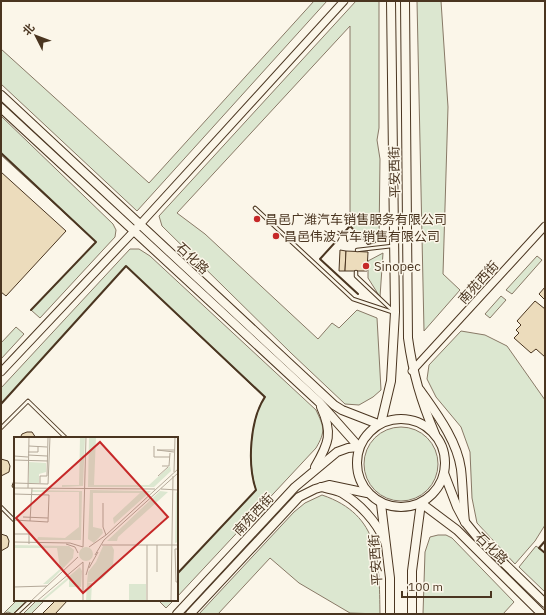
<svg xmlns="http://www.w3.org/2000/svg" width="546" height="615" viewBox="0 0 546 615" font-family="'IBM Plex Sans','Noto Sans SC',sans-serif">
<rect width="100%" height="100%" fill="#fbf6e9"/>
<g fill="#dce7d0" stroke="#887966">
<path d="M314 1H327L137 211 1 84V49L149 183Z"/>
<path d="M356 1H379V128L377 140 380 159 379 241 368 244 350 226V26L177 213 205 234 318 339 332 323 339 328 357 310 377 318 381 390 373 397 359 405 345 404 291 353 162 226 159 216Z"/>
<path d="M417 1H441L448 107 443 274 460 290 424 331Z"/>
<path d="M1 116 113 224 116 230 115 237 40 318 31 310 96 242 1 155Z"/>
<path d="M130 249H139L150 256 316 410C324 427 326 431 316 448L177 597V574L256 490C247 461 250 423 264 397L126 266 1 404V388Z"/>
<path d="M383 253 380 297 368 278V261Z"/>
<path d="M537 256 542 260 512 294 506 290Z"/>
<path d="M501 296 506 300 490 318 485 314Z"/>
<path d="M16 327 24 334 1 359V343Z"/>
<path d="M461 331 485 335 507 346 545 400V525L535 541 515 564 477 523 472 498 470 452 461 427 436 397 427 379 429 365Z"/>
<circle cx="401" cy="464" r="37"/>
<path d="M322 495C381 515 379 561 380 614L350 613 299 583 270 558 218 614H199L294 512 305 503Z"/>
<path d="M438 535H446L452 538 514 602 503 614H423L425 552 430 537Z"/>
<path d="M536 546 545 553V592L519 567Z"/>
<path d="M17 600H27L13 614 8 612 3 614Z"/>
<path d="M37 600H45L31 614H23Z"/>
<path d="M158 600H174L166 608Z"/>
</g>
<g fill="#ecdcbc" stroke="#4a3520">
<path d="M1 172 66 231 6 296 1 292Z"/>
<path d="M340 250 346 251 345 271H339Z"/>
<path d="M346 251 368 252 367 271H345Z"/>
<path d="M545 287V300L539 294Z"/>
<path d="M535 301 545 309V357L536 349 531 353 514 338 519 333 516 330 521 325 517 321Z"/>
<path d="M27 432H32L36 438H20L22 434Z"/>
<path d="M1 459 8 461 10 466 9 472 1 476Z"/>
<path d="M15 478V491L12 486Z"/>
<path d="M1 534 7 536 9 541 8 547 1 551Z"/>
<path d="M56 600H68L55 614H42Z"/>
</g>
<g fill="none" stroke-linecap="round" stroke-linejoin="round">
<defs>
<g id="service">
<path d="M255 208 353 299 392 312"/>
<path d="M357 250 392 246"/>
<path d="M356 272V276L393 311"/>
<path d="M1 428 28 401 66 438"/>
<path d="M1 507 15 521"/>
<path d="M16 614 31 600"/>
</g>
<g id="tertiary">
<path d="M412 371 545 226"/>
<path d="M1 372 134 231 344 1"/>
</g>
<g id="secondary">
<path d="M1 95 334 405 342 410 378 424"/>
<path d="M1 108 319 402 359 447"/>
<path d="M315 467C329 443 333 433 321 407"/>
<path d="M444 473 457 507 465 522 478 538 545 603"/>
<path d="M421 503 457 530 542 614"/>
<path d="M177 614 295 487 337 452 348 448 359 447"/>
<path d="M190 614 299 497 315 489 329 485 367 493"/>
</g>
<g id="primary">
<path d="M405 1 408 338C413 374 421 401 435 434"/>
<path d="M420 390C436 413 457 440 461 469 463 487 463 505 465 522"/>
<circle cx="401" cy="463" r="44"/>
<path d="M381 423 391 381 395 312 391 1"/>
<path d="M321 487C328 489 337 490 342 493 359 503 377 522 384 540"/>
<path d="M381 504 390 578V614"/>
<path d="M412 614V571L421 503"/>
</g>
</defs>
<use href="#service" stroke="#4a3520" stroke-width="4.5"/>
<use href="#tertiary" stroke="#4a3520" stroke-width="9"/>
<use href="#secondary" stroke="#4a3520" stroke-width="10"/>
<use href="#primary" stroke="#4a3520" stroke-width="10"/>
<use href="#service" stroke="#fbf6e9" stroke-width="2.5"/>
<use href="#tertiary" stroke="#fbf6e9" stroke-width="7"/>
<use href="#secondary" stroke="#fbf6e9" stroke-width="8"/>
<use href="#primary" stroke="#fbf6e9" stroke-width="8"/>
<g stroke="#4a3520" stroke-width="2">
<path d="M1 153 96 242 31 310"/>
<path d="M358 294 320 259 350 226 368 244 379 241"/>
<path d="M1 404 126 266 265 397C250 419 247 464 256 490L177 574"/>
<path d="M545 541 539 548 545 553"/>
</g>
</g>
<g fill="#c62828" stroke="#fbf6e9" stroke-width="1.5">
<circle cx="257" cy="219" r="4"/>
<circle cx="276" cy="236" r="4"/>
<circle cx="366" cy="266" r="4"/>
</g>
<g text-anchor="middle" stroke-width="3" stroke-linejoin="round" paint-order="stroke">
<g font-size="13" fill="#4a3520" stroke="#fbf6e9">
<text transform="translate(394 172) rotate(-91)" y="5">平安西街</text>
<text transform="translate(193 258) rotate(43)" y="5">石化路</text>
<text transform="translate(478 282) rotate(-48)" y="5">南苑西街</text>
<text transform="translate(253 514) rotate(-47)" y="5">南苑西街</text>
<text transform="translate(492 548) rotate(44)" y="5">石化路</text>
<text transform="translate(375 560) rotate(-94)" y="5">平安西街</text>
</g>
<g font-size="13" fill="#4a3520" stroke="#fbf6e9" text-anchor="start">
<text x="265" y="224">昌邑广潍汽车销售服务有限公司</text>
<text x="284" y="241">昌邑伟波汽车销售有限公司</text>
<text x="374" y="271">Sinopec</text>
</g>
</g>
<g transform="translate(14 437)">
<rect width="164" height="164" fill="#fbf6e9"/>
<path d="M66 0H71L69 49 48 50V48H65ZM75 0H82L80 48H135L156 29 157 34 140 50H74ZM15 25 32 26V35L25 37V46H15ZM18 53 68 54 67 103H23L24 100 51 101 65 90V55H18ZM76 53 126 54H137L100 87 99 81 126 56H79V90L88 92 89 96 80 106 74 102ZM146 54 154 55 104 100 103 104H93ZM164 54V105L161 106 162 56ZM0 108 55 109 60 113 59 121 34 147H29L46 132 43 111H0ZM89 109H98L100 113 99 130 88 142 73 146 74 135 82 125ZM65 117a7 7 0 1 1 14 0a7 7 0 1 1-14 0ZM66 130 68 134 67 150H55V142L29 164H26ZM73 146H78L77 164H72ZM115 147H132V164H115Z" fill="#dce7d0"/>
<path fill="none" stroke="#b4a999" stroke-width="1" d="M15 9 33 10M140 9V20H156M14 15H24V10M160 15 143 13H161M14 18 33 19M0 19 14 20M0 23 34 24M148 29H155L156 16M160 35 161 0M33 39 34 0M144 39 154 30M0 46 34 47 36 0M26 46V39H33M0 51 141 52M14 51 15 0M147 52 164 53M0 57 35 58 34 85 0 83M164 58V102M89 66V90L92 98M9 80 34 81M16 84 18 51M0 97H15V107M0 105 56 106 69 110 72 0M52 107 61 110 64 116M88 108H164M133 108V164M143 108V135M75 110 92 98 164 32M164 112H161L162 145H164M81 118 90 103 164 36M75 131 84 115M72 138 76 125M0 150 33 149M17 164 64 120M23 164 69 125V164M157 164 159 39"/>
<path fill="#c62828" fill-opacity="0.15" stroke="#c62828" stroke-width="2" d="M86 5 154 80 69 156 2 81Z"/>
<rect width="164" height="164" fill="none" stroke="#4a3520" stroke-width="2"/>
</g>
<rect width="546" height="615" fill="none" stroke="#4a3520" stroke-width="4"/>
<g transform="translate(36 36) rotate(312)" stroke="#fbf6e9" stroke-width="3" paint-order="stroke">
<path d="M0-3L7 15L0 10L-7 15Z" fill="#4a3520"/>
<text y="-6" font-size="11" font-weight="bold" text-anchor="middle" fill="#4a3520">北</text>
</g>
<path d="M402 591v6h89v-6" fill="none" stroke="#4a3520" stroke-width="2"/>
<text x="408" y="591" font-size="12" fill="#4a3520" stroke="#fbf6e9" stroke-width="3" paint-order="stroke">100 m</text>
</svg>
